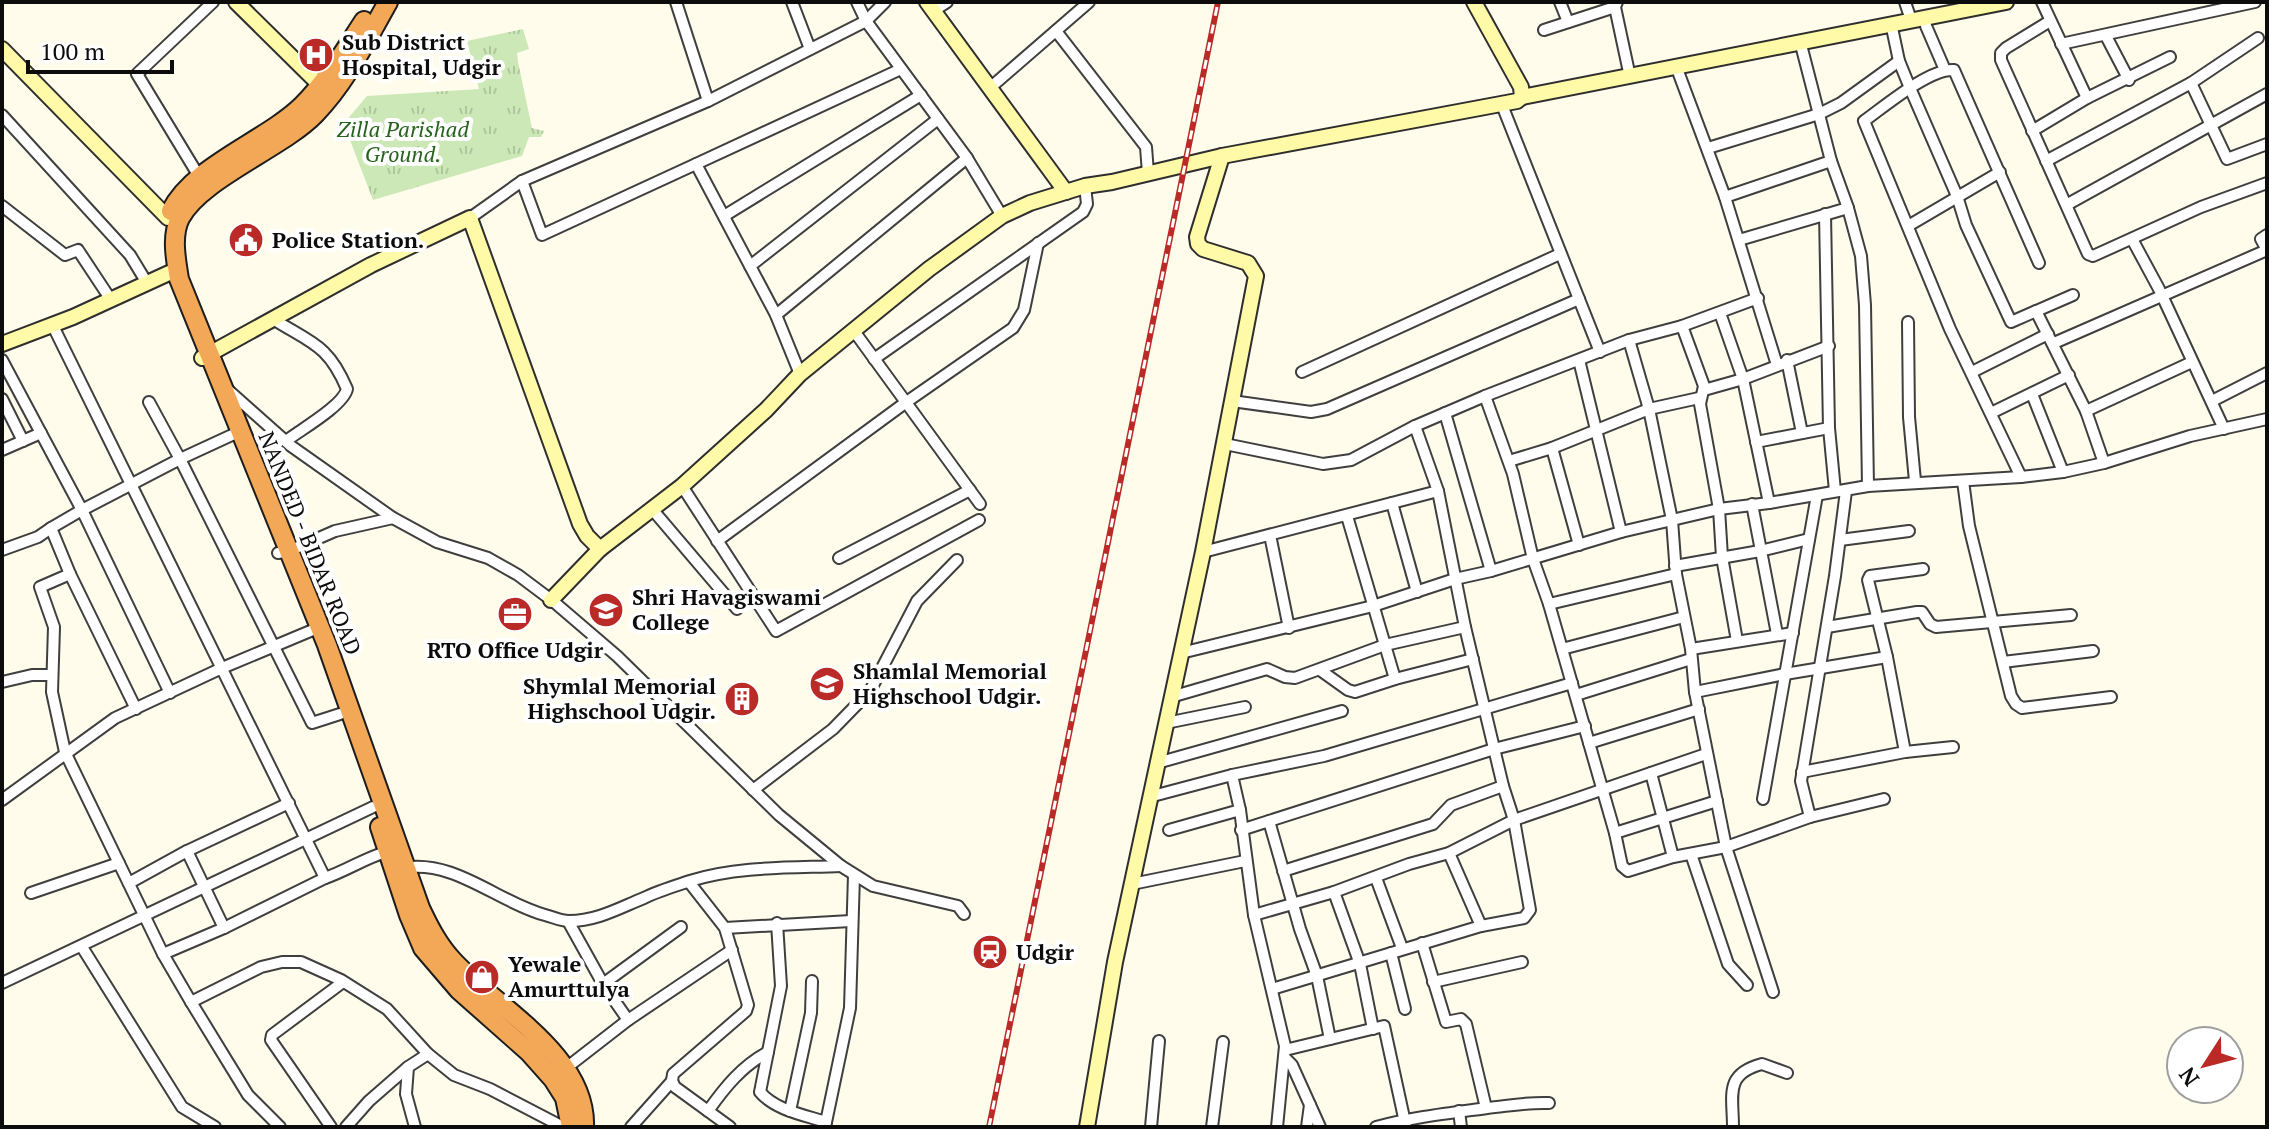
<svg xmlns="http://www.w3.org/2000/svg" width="2269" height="1129" viewBox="0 0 2269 1129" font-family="'PT Serif',serif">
<defs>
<pattern id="grass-tufts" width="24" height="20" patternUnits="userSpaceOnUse" patternTransform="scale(2)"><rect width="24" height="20" fill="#cde8b7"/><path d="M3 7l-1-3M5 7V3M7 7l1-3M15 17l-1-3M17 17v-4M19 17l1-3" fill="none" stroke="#afc69c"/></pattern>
</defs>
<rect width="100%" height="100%" fill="#fffcec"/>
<path fill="url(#grass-tufts)" d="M523 29 529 49 517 53 518 62 532 128 544 131 541 137H529L522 156 373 200 345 127 350 116 367 96 479 89 467 41Z"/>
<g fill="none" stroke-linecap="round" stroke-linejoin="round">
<defs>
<g id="street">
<path d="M676 2 708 101"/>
<path d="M792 2 810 49"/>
<path d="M857 2 866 21 967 158 1002 216"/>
<path d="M1560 2 1568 22"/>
<path d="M1617 2 1615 7 1630 77"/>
<path d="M1905 2 1911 20"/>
<path d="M2042 2 2087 98"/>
<path d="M933 11 947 2"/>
<path d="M2050 21 2006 48 2001 53V60L2088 254 2093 256 2201 207 2267 183"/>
<path d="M1891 23 1899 61 1910 88 1957 196 1966 225 2011 322 2073 295"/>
<path d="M1926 26 1945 70"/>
<path d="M1544 30 1615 7"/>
<path d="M1056 31 1146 147 1148 173"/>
<path d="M2106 36 2129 80"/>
<path d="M1800 41 1831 161 1848 208 1861 256 1865 305 1868 486"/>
<path d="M2061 44 2255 2"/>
<path d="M1676 66 1725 197 1777 365"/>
<path d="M2191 83 2227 159 2267 144"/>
<path d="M991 87 1089 2"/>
<path d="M1502 105 1600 352"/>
<path d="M2 115 130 255 147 283"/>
<path d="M2032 131 2087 98 2170 57"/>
<path d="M1708 148 1819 114 1841 103 1899 61"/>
<path d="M2046 161 2191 83 2258 38"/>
<path d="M696 164 901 69"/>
<path d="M200 178 137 74 213 2"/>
<path d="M522 181 542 235 696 164 776 315 800 374"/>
<path d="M1725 197 1831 161"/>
<path d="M2068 204 2267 94"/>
<path d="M2 206 65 255 78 250 111 300"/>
<path d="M1825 214 1829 428 1835 491"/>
<path d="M724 216 921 95"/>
<path d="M470 218 522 181 708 101 866 21 885 2"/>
<path d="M1908 226 2000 172"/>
<path d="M2267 235 2261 239 2267 250"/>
<path d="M2132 239 2159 289 2224 429"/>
<path d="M1739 240 1848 208"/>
<path d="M750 266 938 119"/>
<path d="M2036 311 2086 411 2104 463"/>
<path d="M1720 313 1743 379 1769 503"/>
<path d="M776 315 967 158"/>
<path d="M273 319C311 343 328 344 347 389 343 406 300 430 286 441"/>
<path d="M1908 322 1909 417 1915 481"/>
<path d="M53 326 325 878C346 871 365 858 386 852"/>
<path d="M1682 326 1704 386 1700 404 1719 509 1722 557 1737 641"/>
<path d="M854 331 980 504"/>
<path d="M1629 340 1649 409 1672 520 1676 574 1691 649 1695 692 1726 847 1773 992"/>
<path d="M2054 343 2267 250"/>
<path d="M874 359 1083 212 1087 204 1085 186"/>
<path d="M2 360 82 510 51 528 70 574 40 587 54 627 52 692 65 752 163 954 191 1002 248 1095 280 1127"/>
<path d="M1579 360 1621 532"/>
<path d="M1787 360 1802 433"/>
<path d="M1302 372 1560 254"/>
<path d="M1972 372 2048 334"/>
<path d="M228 390 291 446 393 518 437 542 488 558 518 575 554 602 617 656 779 815 841 866 873 886 958 906 964 914"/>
<path d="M1704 390 1743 379 1829 346"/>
<path d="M2032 394 2063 472"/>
<path d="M1485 396 1513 474 1533 559 1549 604 1615 833 1717 801"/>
<path d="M2 399 23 441"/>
<path d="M1232 401 1311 412 1327 409 1579 299"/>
<path d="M2212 401 2267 373"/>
<path d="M149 402 180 459 82 510 170 693"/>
<path d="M2086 411 2192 362"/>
<path d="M1445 413 1491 571"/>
<path d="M1991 413 2069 375"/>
<path d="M232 435 180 459 312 723 340 714"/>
<path d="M1756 442 1829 428"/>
<path d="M1225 444 1323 464 1351 460 1415 426 1485 396 1629 340 1682 326 1758 298"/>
<path d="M1552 448 1579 545"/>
<path d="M2 450 41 433"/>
<path d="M1509 461 1552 448 1649 409 1699 398"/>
<path d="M2021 477 1950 329 1864 121C1885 106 1930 68 1954 70L2039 263"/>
<path d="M1963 481 1969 526 2011 696 2016 704 2022 708 2111 697"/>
<path d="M682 486 776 631 979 520"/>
<path d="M1392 503 1417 592"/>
<path d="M1752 504 1777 634"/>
<path d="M652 509 737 609"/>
<path d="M1347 516 1395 679"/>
<path d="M1270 535 1289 628"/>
<path d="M1840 540 1909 531"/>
<path d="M717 541 905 403 1013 328 1024 310 1038 243"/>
<path d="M2 550 38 537 51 528"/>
<path d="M1203 552 1438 491"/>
<path d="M278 553 289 551 335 531 393 518"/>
<path d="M839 558 970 490"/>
<path d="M1675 566 1760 551 1809 539"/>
<path d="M70 574 136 709"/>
<path d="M1549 604 1676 574"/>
<path d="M1827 627 1917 612H1922L1930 624 1936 627 2071 615"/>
<path d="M1562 649 1684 617"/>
<path d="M1691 649 1793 633"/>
<path d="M1181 653 1373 606 1455 579 1491 571 1621 532 1719 509 1769 503 1868 486 2021 477 2063 472 2104 463 2190 436 2267 419"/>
<path d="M2003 662 2093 651"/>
<path d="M1320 670 1348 690 1355 692 1395 679 1473 659"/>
<path d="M2 682 32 675H52"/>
<path d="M1695 692 1785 674 1887 657"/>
<path d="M1576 695 1691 659"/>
<path d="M1171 697 1267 669 1285 677 1295 678 1385 645 1465 627"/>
<path d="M1166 723 1245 707"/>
<path d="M1589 743 1699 709"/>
<path d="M1905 752 1887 657 1868 580 1870 576 1923 569"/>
<path d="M1157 763 1342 711"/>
<path d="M1802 772 1905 752 1953 747"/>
<path d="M1651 773 1673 857"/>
<path d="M753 790 833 729 870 691 917 601 957 560"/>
<path d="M1149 797 1232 775 1324 756 1572 683"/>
<path d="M1763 799 1817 495"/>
<path d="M2 800 115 718 222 668 320 627"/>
<path d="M1240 810 1254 915 1285 1046 1277 1127"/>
<path d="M1810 817 1801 781 1835 576 1846 491"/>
<path d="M1269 821 1300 929 1317 976 1330 1039"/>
<path d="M1169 830 1240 810 1232 775"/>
<path d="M1241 830 1494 749 1585 726"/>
<path d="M1615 833 1622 866 1628 871 1673 857 1726 847 1810 817 1884 799"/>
<path d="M187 851 224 928"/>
<path d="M1449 853 1481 926"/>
<path d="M1691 854 1728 964 1747 985"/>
<path d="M403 868C455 859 497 902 545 915 553 917 561 921 569 921 597 921 619 908 644 898 658 891 675 886 690 881 737 866 792 868 841 866"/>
<path d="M1283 871 1433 824 1451 805 1503 786"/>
<path d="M1376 878 1402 948"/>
<path d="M689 882 725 928 748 1005 746 1011 673 1074 672 1081 675 1087 730 1127"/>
<path d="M129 883 187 851 289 803"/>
<path d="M1132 884 1245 861"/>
<path d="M1334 892 1360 964 1373 1029"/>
<path d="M31 893 119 863"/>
<path d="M1254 915 1334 892 1409 864 1449 853 1514 820 1706 754"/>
<path d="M568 921 603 984 628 1020"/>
<path d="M777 923 781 986 760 1092C775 1110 804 1115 826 1122"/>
<path d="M725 928 851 921"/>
<path d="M1422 943 1446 1022 1461 1019 1466 1024 1486 1108"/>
<path d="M82 947 182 1107 215 1127"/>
<path d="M1391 953 1405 1009"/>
<path d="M163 954 224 928 325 878"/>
<path d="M1433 982 1522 962"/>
<path d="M2 983 373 807"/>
<path d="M603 984 681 927"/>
<path d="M1272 989 1481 926 1524 918 1530 910 1514 820 1503 786 1465 627 1438 491 1415 426"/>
<path d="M191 1002 261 967 282 962H301L341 980 387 1009 428 1054 454 1075 490 1089 563 1127"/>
<path d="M1285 1050 1384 1026 1406 1127"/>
<path d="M1285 1058 1292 1065 1320 1127"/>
<path d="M561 1072 628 1020 732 950"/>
<path d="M708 1111C725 1087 742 1066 768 1052"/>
<path d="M790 1111 811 1013 812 981"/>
<path d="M1459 1111 1461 1127"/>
<path d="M331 1127 271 1040 272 1035 343 982"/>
<path d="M346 1127 369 1101 408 1067"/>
<path d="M415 1127 406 1094 408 1067 428 1054"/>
<path d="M631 1127 672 1081"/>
<path d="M825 1127 850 1008 854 875"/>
<path d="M1151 1127 1159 1041"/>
<path d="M1212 1127 1223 1042"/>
<path d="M1307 1127 1310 1105"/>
<path d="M1376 1127C1413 1117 1450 1113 1487 1108 1508 1106 1528 1102 1549 1103"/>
<path d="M1733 1127C1733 1095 1724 1074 1762 1064L1787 1073"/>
</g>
<g id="secondary">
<path d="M236 2 320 85"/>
<path d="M927 2 1066 192"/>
<path d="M2 49 168 218"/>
<path d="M1522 97 2006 2"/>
<path d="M2 344 73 317 169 273"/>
<path d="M202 358 371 265 470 218 580 524 587 536 600 549 682 486 766 410 800 374 929 269 1002 216 1030 203 1085 186 1112 182 1222 156 1517 101 1522 97 1521 87 1474 2"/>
<path d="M551 600 600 549"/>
<path d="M1087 1127 1115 962 1203 552 1256 276 1248 263 1203 249 1198 244 1197 237 1222 156"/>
</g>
<g id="highway">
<path d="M388 2C366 41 346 82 315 114 282 148 200 179 180 218 171 236 176 260 179 279L327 645 420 908C429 927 438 945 453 961 495 1007 587 1055 584 1127"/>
<path d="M171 211C193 166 266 141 302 106 327 81 345 50 364 21"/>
<path d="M380 827 409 915 423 948 459 990 529 1052 553 1079 565 1098 571 1127"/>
</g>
</defs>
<use href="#street" stroke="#3f3f3f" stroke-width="14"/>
<use href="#secondary" stroke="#2e2e2e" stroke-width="18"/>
<use href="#highway" stroke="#1d1d1d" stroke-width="22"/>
<use href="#street" stroke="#fff" stroke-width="10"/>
<use href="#secondary" stroke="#fefaa8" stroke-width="14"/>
<use href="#highway" stroke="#f2a857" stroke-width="18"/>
<defs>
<path id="rail" d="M989 1127 1218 2"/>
</defs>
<use href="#rail" stroke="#ba2a27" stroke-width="6"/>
<use href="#rail" stroke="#fff" stroke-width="3" stroke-dasharray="9" stroke-linecap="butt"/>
</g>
<defs>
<symbol id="hospital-disc" viewBox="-11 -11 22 22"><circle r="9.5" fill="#ba2a27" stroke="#fff"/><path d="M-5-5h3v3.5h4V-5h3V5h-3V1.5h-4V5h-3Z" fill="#fff"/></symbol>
<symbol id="civic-disc" viewBox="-11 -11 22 22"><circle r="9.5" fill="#ba2a27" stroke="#fff"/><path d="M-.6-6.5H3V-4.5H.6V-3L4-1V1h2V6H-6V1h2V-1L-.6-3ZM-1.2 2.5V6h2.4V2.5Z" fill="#fff"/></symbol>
<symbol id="university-disc" viewBox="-11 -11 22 22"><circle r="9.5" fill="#ba2a27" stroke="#fff"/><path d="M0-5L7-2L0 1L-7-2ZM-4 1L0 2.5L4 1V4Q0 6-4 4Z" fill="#fff"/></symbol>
<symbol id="office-disc" viewBox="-11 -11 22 22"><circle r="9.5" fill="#ba2a27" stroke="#fff"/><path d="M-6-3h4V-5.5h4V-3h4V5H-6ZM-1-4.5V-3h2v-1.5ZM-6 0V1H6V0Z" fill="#fff"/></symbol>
<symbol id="school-disc" viewBox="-11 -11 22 22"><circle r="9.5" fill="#ba2a27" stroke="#fff"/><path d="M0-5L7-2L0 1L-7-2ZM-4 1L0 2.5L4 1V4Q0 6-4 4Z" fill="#fff"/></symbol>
<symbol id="building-disc" viewBox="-11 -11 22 22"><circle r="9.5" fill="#ba2a27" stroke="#fff"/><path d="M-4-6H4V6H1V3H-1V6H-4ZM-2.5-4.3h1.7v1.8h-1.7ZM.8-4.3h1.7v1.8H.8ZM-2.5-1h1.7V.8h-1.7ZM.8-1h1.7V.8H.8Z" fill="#fff"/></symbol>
<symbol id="station-disc" viewBox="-11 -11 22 22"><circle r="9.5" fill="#ba2a27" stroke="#fff"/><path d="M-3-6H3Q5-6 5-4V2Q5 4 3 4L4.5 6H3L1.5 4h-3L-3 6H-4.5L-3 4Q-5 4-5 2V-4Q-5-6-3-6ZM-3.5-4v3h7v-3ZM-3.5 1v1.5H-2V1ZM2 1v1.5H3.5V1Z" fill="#fff"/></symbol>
<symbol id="shop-disc" viewBox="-11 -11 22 22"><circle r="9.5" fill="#ba2a27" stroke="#fff"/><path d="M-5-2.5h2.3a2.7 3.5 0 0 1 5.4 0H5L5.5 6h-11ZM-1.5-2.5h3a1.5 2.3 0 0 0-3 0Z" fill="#fff"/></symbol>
</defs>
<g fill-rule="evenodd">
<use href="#hospital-disc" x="296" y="35" width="40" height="40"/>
<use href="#civic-disc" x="226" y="220" width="40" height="40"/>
<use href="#university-disc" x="586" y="590" width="40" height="40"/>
<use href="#office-disc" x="495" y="594" width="40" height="40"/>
<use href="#school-disc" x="807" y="664" width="40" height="40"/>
<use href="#building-disc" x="722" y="679" width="40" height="40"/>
<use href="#station-disc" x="970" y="932" width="40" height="40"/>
<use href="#shop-disc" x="462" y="957" width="40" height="40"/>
</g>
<g text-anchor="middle" stroke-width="8" stroke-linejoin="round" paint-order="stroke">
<g font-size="22" font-weight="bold" fill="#0c0c0c" stroke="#fff" text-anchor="start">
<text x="342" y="50">Sub District<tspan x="342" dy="25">Hospital, Udgir</tspan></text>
<text x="272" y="248">Police Station.</text>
<text x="632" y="605">Shri Havagiswami<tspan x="632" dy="25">College</tspan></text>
<text x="515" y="658" text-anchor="middle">RTO Office Udgir</text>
<text x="853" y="679">Shamlal Memorial<tspan x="853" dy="25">Highschool Udgir.</tspan></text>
<text x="716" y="694" text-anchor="end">Shymlal Memorial<tspan x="716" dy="25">Highschool Udgir.</tspan></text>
<text x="1016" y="960">Udgir</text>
<text x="508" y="972">Yewale<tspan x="508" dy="25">Amurttulya</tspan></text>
</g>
<g font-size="22" font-style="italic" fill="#28631e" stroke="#fff">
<text x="403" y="137">Zilla Parishad<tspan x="403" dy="25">Ground.</tspan></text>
</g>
<g font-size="22" fill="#0c0c0c" stroke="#fff">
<text transform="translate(310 543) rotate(68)" y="8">NANDED - BIDAR ROAD</text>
</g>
</g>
<rect width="2269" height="1129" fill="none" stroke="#0c0c0c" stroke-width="8"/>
<g transform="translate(2205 1065) rotate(234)"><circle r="38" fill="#ffffff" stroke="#9e9e9e" stroke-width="2"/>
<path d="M0-6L14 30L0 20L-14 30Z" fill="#ba2a27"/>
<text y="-12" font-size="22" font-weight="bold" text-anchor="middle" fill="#0c0c0c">N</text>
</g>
<path d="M28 60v12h144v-12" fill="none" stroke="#0c0c0c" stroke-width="4"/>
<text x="40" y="60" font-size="24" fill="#0c0c0c" stroke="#ffffff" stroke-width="6" paint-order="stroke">100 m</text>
</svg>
